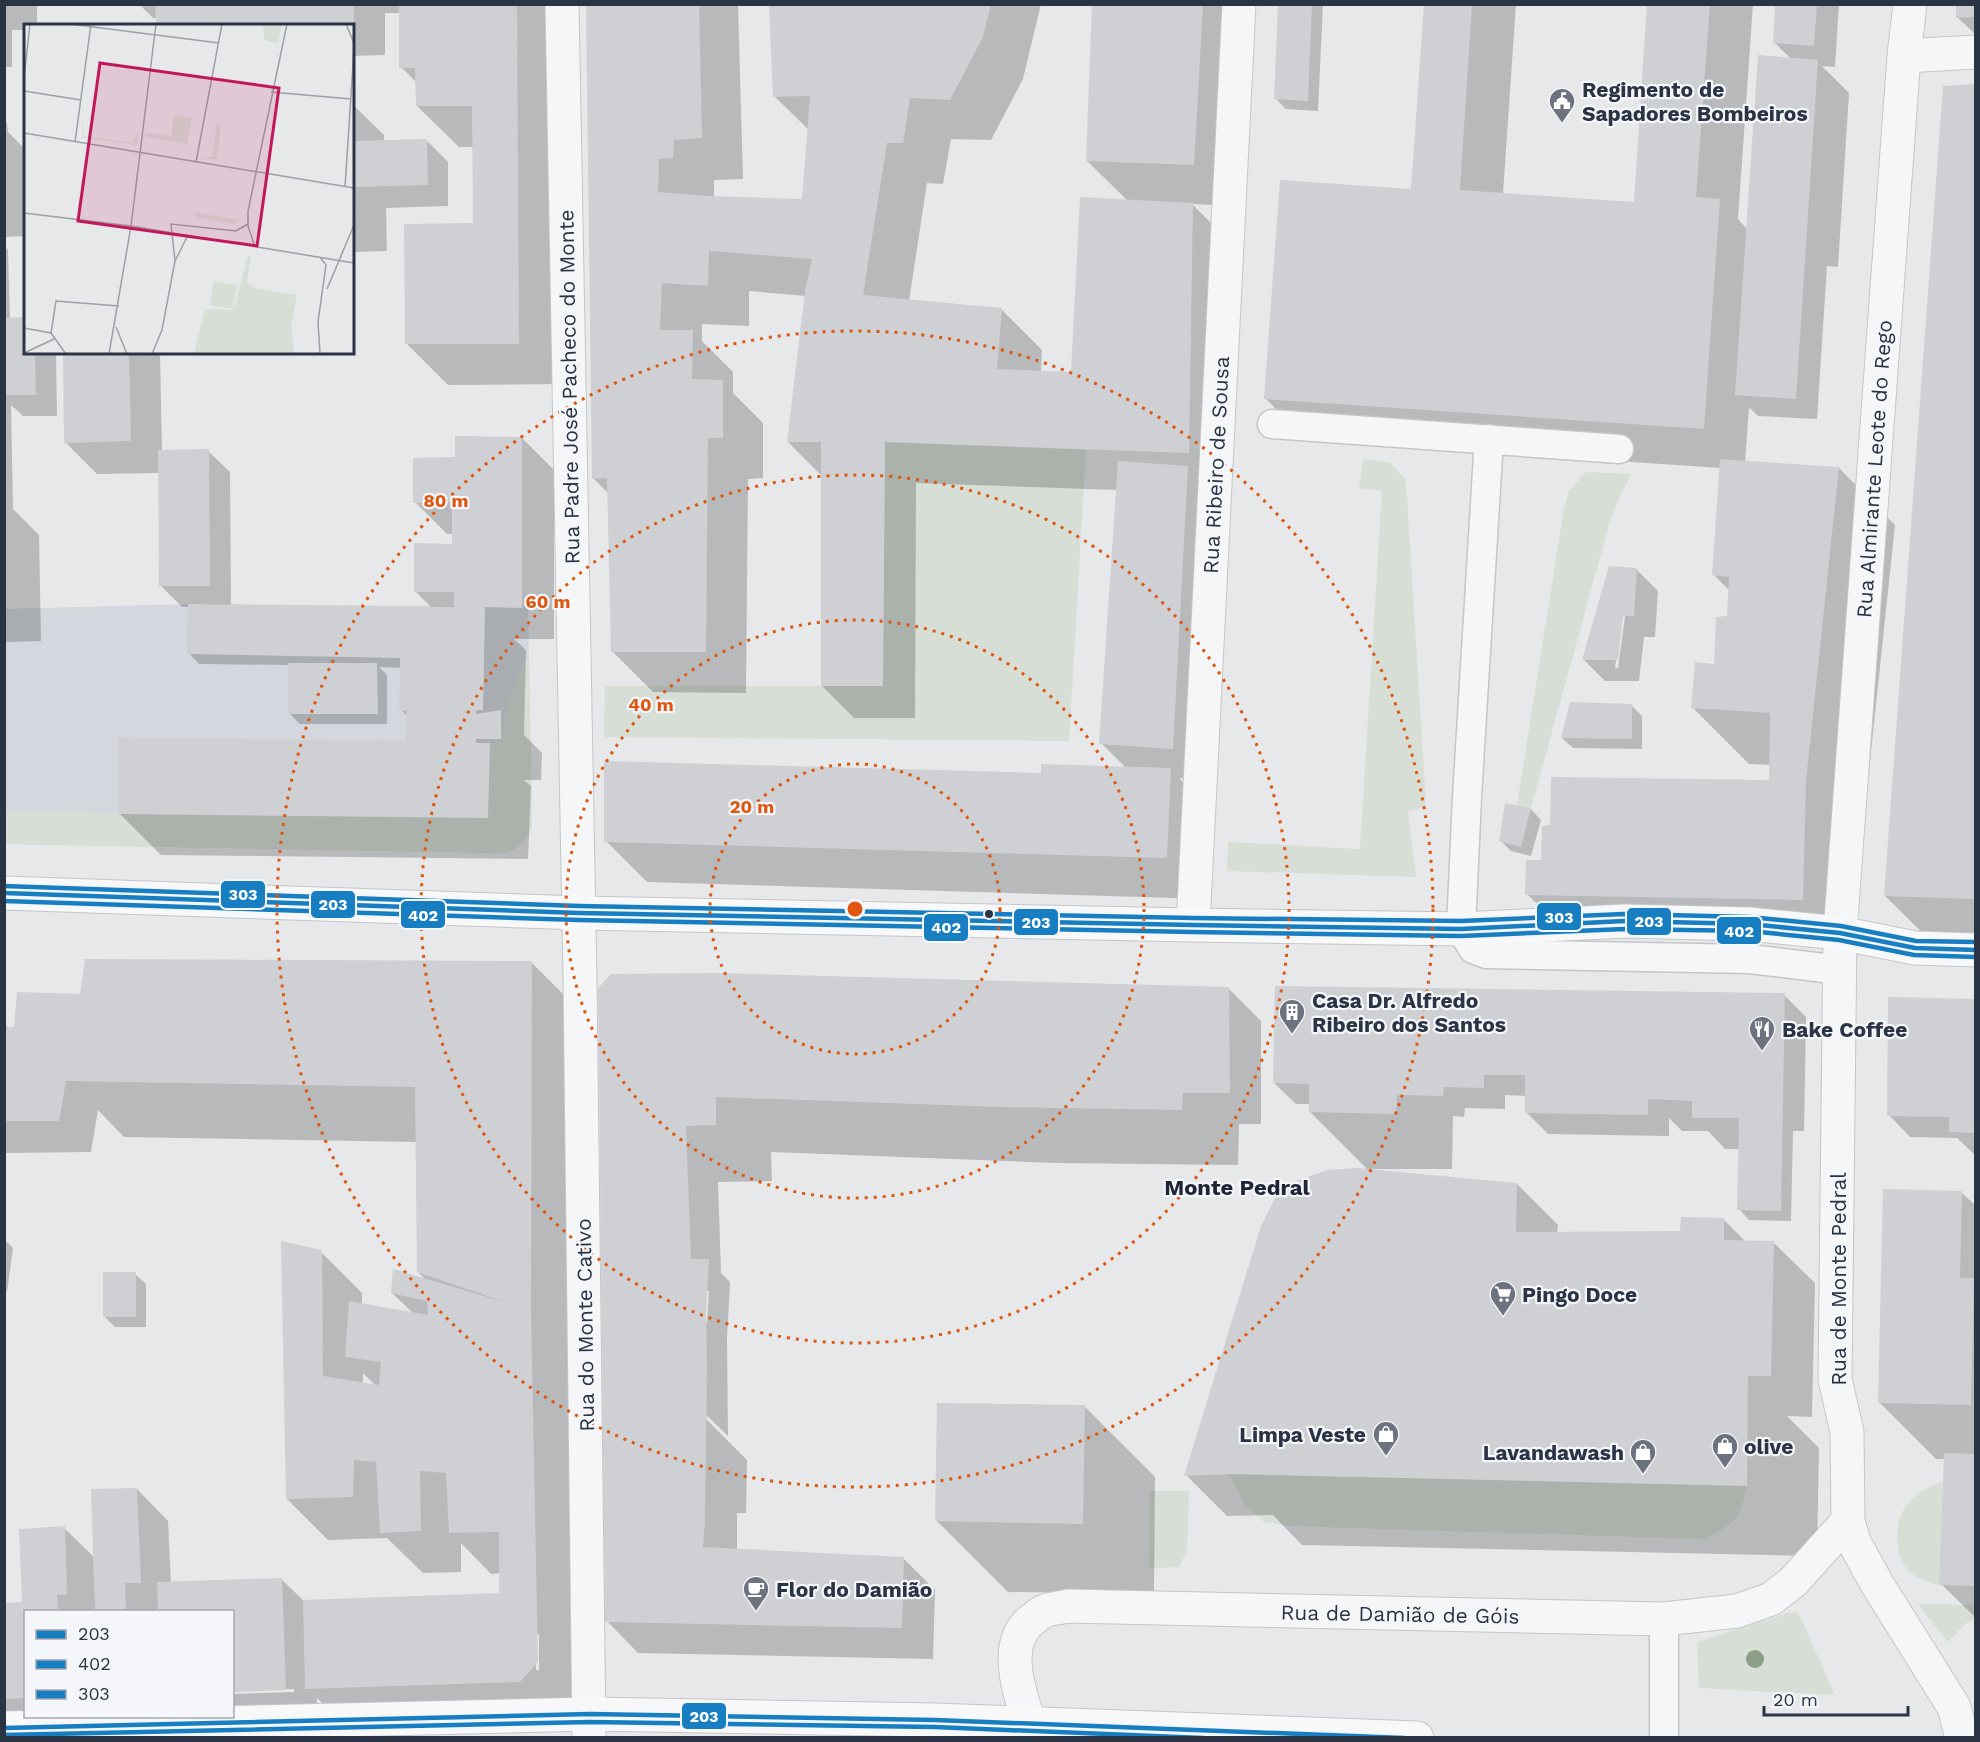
<svg xmlns="http://www.w3.org/2000/svg" width="1980" height="1742" font-family="'Work Sans',sans-serif">
  <style>
    .built { fill: #d4d7dd }
    .green { fill: #d6ded6 }
    .shadow { fill: #0003; fill-rule: evenodd }
    .building { fill: #ced0d3 }
    .lines { fill: none; stroke-linecap: round; stroke-linejoin: round }
    .lane-casing { stroke: #c4c6c8; stroke-width: 31 }
    .street-casing { stroke: #c4c6c8; stroke-width: 35 }
    .secondary-casing { stroke: #c4c6c8; stroke-width: 35 }
    .lane { stroke: #f5f6f7; stroke-width: 28 }
    .street { stroke: #f5f6f7; stroke-width: 33 }
    .secondary { stroke: #f8f8f8; stroke-width: 33 }
    .bus-1-casing { stroke: #f4f6f9; stroke-width: 9 }
    .bus-2-casing { stroke: #f4f6f9; stroke-width: 9 }
    .bus-3-casing { stroke: #f4f6f9; stroke-width: 9 }
    .bus-1 { stroke: #187ec2; stroke-width: 4.5 }
    .bus-2 { stroke: #187ec2; stroke-width: 4.5 }
    .bus-3 { stroke: #187ec2; stroke-width: 4.5 }
    .tree { fill: #8a9e88 }
    .ring { fill: none; stroke: #df570f; stroke-width: 3; stroke-dasharray: 3 6 }
    .bus-dot { fill: #2b3445; stroke: #f4f6f9; stroke-width: 2 }
    .labels { text-anchor: middle; dominant-baseline: central; stroke-width: 4.5; stroke-linejoin: round; paint-order: stroke }
    .poi-label { font-size: 21px; font-weight: bold; fill: #2b3445; stroke: #f4f6f9; text-anchor: start }
    .street-label { font-size: 21px; fill: #2b3445; stroke: #f4f6f9 }
    .neighbourhood-label { font-size: 22px; font-weight: bold; fill: #1d2536; stroke: #f4f6f9 }
    .inset-road { fill: none; stroke: #9ba0a8; stroke-width: 1.5 }
    .view { fill: #c2185b; fill-opacity: 0.15; stroke: #c2185b; stroke-width: 3 }
    .inset-edge { fill: none; stroke: #2b3445; stroke-width: 3 }
    .centre { fill: #df570f; stroke: #f4f6f9; stroke-width: 3 }
    .ring-label { font-size: 18px; text-anchor: middle; font-weight: bold; fill: #df570f; stroke: #f4f6f9; stroke-width: 4.5; stroke-linejoin: round; paint-order: stroke }
    .line-badge { stroke: #f4f6f9; stroke-width: 2 }
    .badge-label { font-size: 16px; text-anchor: middle; font-weight: bold; fill: #fff }
  </style>
  <rect width="100%" height="100%" fill="#e6e8ea"/>
  <path class="built" d="M188,604L528,607L532,827L525,840L513,850L499,853L5,844L4,609Z"/>
  <path class="green" d="M885,442L1086,450L1069,741L604,737L605,686H883Z
    M1363,459L1391,463L1405,479L1407,497L1426,806L1408,812L1416,877L1227,871L1228,842L1360,849L1382,491L1359,488Z
    M1586,472L1631,474L1612,514L1531,808L1517,805L1563,514L1568,492Z
    M529,658L532,827C524,842 516,849 499,853L5,844V812L487,818L490,743L502,742L505,713L524,659Z
    M1230,1474L1747,1486C1739,1521 1736,1523 1704,1539L1291,1526L1264,1522L1244,1504Z
    M1943,1482L1939,1585C1929,1582 1918,1580 1910,1572C1903,1566 1899,1556 1898,1547C1893,1514 1911,1490 1943,1482Z
    M1150,1491H1189L1187,1550L1179,1567L1149,1568Z
    M1918,1604L1975,1605V1618L1965,1624L1948,1642Z
    M1798,1612L1835,1695L1699,1688L1697,1642L1788,1613Z"/>
  <path class="shadow" d="M4,4H37V26H26V30H12V67H4Z
    M139,4H557L560,384L448,385L407,344L474,224L473,147H459L417,106V83L401,67V13H385V55L352,56V26H157V18H153Z
    M587,4H738L743,179L714,180V198L803,200L809,130L774,96L771,4H1041L1023,79L991,140L951,139L943,184L927,183L909,301L1001,309L1042,350L1041,372L1072,374L1128,201L1087,161L1093,4H1246L1234,206L1192,204L1233,245L1204,780L1179,778L1212,811L1207,899L647,882L606,841L1042,775L1126,768L1101,743L1117,490L916,483L915,718H854L822,686L823,477L788,442L806,296L749,291V326L702,324V341L733,372V393L763,423V478L748,479L746,693L653,692L612,651L608,493L593,478Z
    M1280,4H1323L1318,111L1286,109L1275,98Z
    M1425,4H1516L1503,194L1635,203L1649,4H1753L1738,219L1747,229L1791,59L1775,43L1777,4H1839L1835,67L1822,66L1849,93L1838,267L1827,266L1817,419L1758,416L1749,407L1745,463L1839,468L1895,525L1862,837L1844,941L1568,935L1527,894L1543,861L1773,782L1771,765L1749,764L1693,708L1715,665L1729,618L1730,591L1713,574L1721,468L1307,440L1266,399L1413,191Z
    M1976,4V35L1957,17Z
    M1976,86V953L1942,952L1885,896Z
    M352,104L384,135V141L426,140L448,162V206L386,208L387,251L352,252Z
    M4,120L7,123L8,132L26,150V236L4,237Z
    M4,246L8,250L10,319L26,352H56L57,416H23L11,405L13,509L39,535L41,641L6,642L4,641Z
    M64,352H160L162,451H208L230,472L231,606L432,608L415,591L453,545V534H447L415,502L456,459L522,438L554,470V639H514L526,650L524,735L542,753L541,780H524L531,786L528,859L161,855L120,814L407,743L408,717L401,709V668L379,667L387,675V724H300L290,714V665L199,664L189,653L190,607H182L161,586L160,473L97,474L65,442Z
    M1636,569L1658,591L1655,637H1644L1639,681H1605L1583,659ZM1626,609L1618,668H1615L1622,616Z
    M1631,705L1642,716V749L1573,748L1562,738Z
    M1531,809L1541,820L1531,856L1511,851L1500,840Z
    M532,963L588,1019L578,1704L348,1729L317,1698V1722L232,1716V1694L294,1692V1689L232,1691V1612H26V1716L4,1735V1604L24,1603L64,1528L95,1558L137,1489L168,1521L171,1583L281,1579L304,1601L501,1595V1573L491,1574L461,1543V1572L423,1573L387,1538L328,1540L287,1499L321,1252L362,1293V1305L414,1314L392,1293L428,1282L418,1272L417,1142L124,1137L98,1110L91,1152L4,1153V1022L9,1029H16L81,995ZM363,1373L376,1386L363,1384ZM536,1634H539V1670H536Z
    M599,988L1229,989L1261,1021V1124H1239L1238,1165L1057,1163L771,1152L772,1181L718,1182L721,1273L730,1282L727,1338L728,1436L702,1411L700,1413L747,1460L746,1513H737V1550L903,1558L935,1590L933,1659L638,1653L607,1621ZM706,1291H709L707,1323H704Z
    M1784,995L1806,1017L1804,1131H1793L1791,1221L1749,1220L1739,1209L1740,1149H1725L1708,1131H1682L1669,1118V1136L1548,1134L1526,1112V1096L1505,1095V1109L1465,1108L1464,1117L1453,1116L1452,1169H1367L1310,1112V1104H1296L1274,1083Z
    M1976,1000V1156L1957,1138L1910,1137L1889,1115Z
    M1517,1184L1558,1225L1557,1233H1682L1724,1220L1745,1241L1773,1242L1815,1283L1812,1417L1787,1416L1819,1448L1817,1556L1302,1545L1273,1515L1227,1516L1186,1475Z
    M1961,1192L1976,1206V1618L1941,1584L1945,1459H1936L1880,1403Z
    M4,1239L13,1248L7,1292L4,1291Z
    M135,1274L146,1284V1327H115L105,1317Z
    M1084,1406L1155,1477L1154,1594L1008,1592L937,1521Z"/>
  <path class="building" d="M155,4H354V24L156,26Z
    M399,4H517L519,344H405L404,224L473,223L472,106H416L415,68H399Z
    M586,4H699L702,138L674,140L673,158L659,159L658,192L709,196L802,199L810,96L773,97L769,4H991L983,37L950,100L910,98L903,143H887L863,295L1002,308L997,369L1071,372L1080,197L1193,203L1189,453L885,442L883,686H821V442H787L805,291L812,259L709,251L708,286L662,283L660,330H693L692,379L723,380V438H708L706,652H611L607,478L592,479Z
    M1092,4H1203L1194,165L1086,161Z
    M1278,4H1312L1308,101L1274,99Z
    M1424,4H1472L1460,190L1634,202L1647,4H1710L1696,197L1720,199L1704,429L1264,399L1280,180L1411,189Z
    M1956,4H1976V17L1956,18Z
    M1775,5H1817L1814,46L1773,43Z
    M1758,55L1818,60L1796,399L1735,395Z
    M1976,84V899L1884,896L1943,86Z
    M427,139L428,185L355,187L356,220H352V141Z
    M26,317V352H35L36,395H4V318Z
    M63,352H129L131,441L64,443Z
    M455,436L522,437V608L485,607L483,710H476V714L501,710V739H476V743H490L488,818L118,814V737L406,741V711L399,710L400,658L187,654L188,604L454,607V592H414V543L452,544V502L413,503V458L455,457Z
    M209,449L210,586H159L158,450Z
    M1720,459L1839,467L1806,781L1803,900L1525,895L1526,860H1541L1542,826L1550,825L1551,777L1769,780L1770,713L1691,708L1695,662L1714,664L1716,617L1727,616L1729,577L1712,575Z
    M1118,461L1188,466L1173,749L1099,744Z
    M1609,566L1637,568L1634,616H1623L1618,660H1582Z
    M288,663H377L378,714H288Z
    M1570,702L1632,704V739L1561,738Z
    M604,761L1041,773V764L1171,768L1167,858L604,842Z
    M1505,803L1531,808L1521,847L1499,841Z
    M85,959L532,961L531,1311L538,1662L520,1682L305,1689L303,1600L499,1593V1532L449,1533L446,1473L420,1471L421,1531L380,1533L376,1462L354,1460L353,1497L286,1499L281,1241L322,1250L323,1376L379,1385L381,1362L345,1357L349,1301L428,1315L427,1301L391,1293L393,1269L511,1304L417,1272L415,1087L66,1081L59,1121H4V1027H14L17,992L80,994Z
    M715,973L1229,987L1230,1093H1183L1182,1110L1000,1107L716,1097V1125L686,1126L691,1259H709L706,1315L707,1365L705,1521L703,1547L904,1557L902,1628L605,1622L598,988L611,974Z
    M1275,986L1785,993L1781,1211L1737,1210L1739,1118H1692V1101L1648,1099V1115L1525,1113V1075H1484V1088L1444,1087L1443,1096L1397,1095L1396,1114L1309,1112V1084L1273,1083Z
    M1888,997L1976,999V1133L1949,1132V1117L1887,1116Z
    M1357,1168L1517,1183L1516,1232L1680,1231L1681,1217L1724,1218V1240L1774,1241L1771,1376H1748L1747,1486L1230,1474L1184,1476L1261,1226L1276,1196L1299,1180L1328,1170Z
    M1883,1189L1962,1191L1960,1278H1974L1971,1405L1878,1403Z
    M103,1272H136V1317H103Z
    M937,1403L1085,1405L1083,1524L935,1521Z
    M1944,1453L1976,1454V1586L1939,1585Z
    M137,1488L141,1583H125L126,1611H95L91,1489Z
    M65,1526L67,1595H57L58,1611H26V1698L4,1699V1603L22,1602L19,1529Z
    M282,1578L286,1690L232,1692V1611H158L157,1582Z"/>
  <g class="lines">
    <g class="lane-casing">
      <path id="lane" d="M1272,424L1619,449
        M1489,439L1467,797L1461,929L1473,949L1486,954L1750,959L1840,970
        M1664,1738V1619"/>
    </g>
    <g class="street-casing">
      <path id="street" d="M562,4L580,980L589,1738
        M1910,4L1904,56L1840,933L1835,1379L1847,1432L1848,1521L1854,1542L1877,1584L1954,1707L1962,1738
        M1904,56L1976,52
        M1193,925L1239,4
        M1035,1738C1023,1704 998,1644 1033,1619C1037,1616 1041,1612 1045,1611C1052,1608 1061,1608 1068,1606L1664,1619L1737,1611L1771,1599L1793,1582L1848,1521"/>
    </g>
    <g class="secondary-casing">
      <path id="secondary" d="M4,893L579,913L1193,925L1461,929L1624,921L1749,924L1840,933L1915,948L1976,950
        M4,1728L590,1714L935,1720L1417,1738"/>
    </g>
    <use href="#lane" class="lane"/>
    <use href="#street" class="street"/>
    <use href="#secondary" class="secondary"/>
    <g class="bus-1-casing">
      <path id="bus-1" d="M4,893L579,913L1193,925L1461,929L1624,921L1749,924L1840,933L1915,948L1976,950
        M4,1728L590,1714L935,1720L1404,1738"/>
    </g>
    <g class="bus-2-casing">
      <path id="bus-2" d="M4,901L579,920L1193,932L1461,936L1624,929L1749,931L1839,940L1914,955L1976,957
        M4,1735L590,1722L935,1727L1203,1738"/>
    </g>
    <g class="bus-3-casing">
      <path id="bus-3" d="M4,886L579,906L1193,918L1461,921L1624,914L1749,917L1841,926L1916,941L1976,942"/>
    </g>
    <use href="#bus-1" class="bus-1"/>
    <use href="#bus-2" class="bus-2"/>
    <use href="#bus-3" class="bus-3"/>
  </g>
  <circle class="tree" cx="1755" cy="1659" r="9"/>
  <g class="ring">
    <circle cx="855" cy="909" r="145"/>
    <circle cx="855" cy="909" r="289"/>
    <circle cx="855" cy="909" r="434"/>
    <circle cx="855" cy="909" r="578"/>
  </g>
  <defs>
    <g id="civic-pin" transform="scale(1.35)"><path d="M0 17L-7.5 6A9.5 9.5 0 1 1 7.5 6Z" fill="#6c737f" stroke="#f4f6f9"/><path d="M-.6-6.5H3V-4.5H.6V-3L4-1V1h2V6H-6V1h2V-1L-.6-3ZM-1.2 2.5V6h2.4V2.5Z" fill="#fff"/></g>
    <g id="building-pin" transform="scale(1.35)"><path d="M0 17L-7.5 6A9.5 9.5 0 1 1 7.5 6Z" fill="#6c737f" stroke="#f4f6f9"/><path d="M-4-6H4V6H1V3H-1V6H-4ZM-2.5-4.3h1.7v1.8h-1.7ZM.8-4.3h1.7v1.8H.8ZM-2.5-1h1.7V.8h-1.7ZM.8-1h1.7V.8H.8Z" fill="#fff"/></g>
    <g id="restaurant-pin" transform="scale(1.35)"><path d="M0 17L-7.5 6A9.5 9.5 0 1 1 7.5 6Z" fill="#6c737f" stroke="#f4f6f9"/><path d="M-5-6h1v4h1v-4h1v4h1v-4h1v5L-1.5 .5V6h-2V.5L-5-1ZM5-6V6H3V1.5H1.5Q1.5-4 5-6Z" fill="#fff"/></g>
    <g id="supermarket-pin" transform="scale(1.35)"><path d="M0 17L-7.5 6A9.5 9.5 0 1 1 7.5 6Z" fill="#6c737f" stroke="#f4f6f9"/><path d="M-6-5.5h2.5l.6 2H6L4.5 2H-2.5L-4.4-4H-6ZM-1.5 3.2a1.3 1.3 0 1 0 .1 0ZM3 3.2a1.3 1.3 0 1 0 .1 0Z" fill="#fff"/></g>
    <g id="shop-pin" transform="scale(1.35)"><path d="M0 17L-7.5 6A9.5 9.5 0 1 1 7.5 6Z" fill="#6c737f" stroke="#f4f6f9"/><path d="M-5-2.5h2.3a2.7 3.5 0 0 1 5.4 0H5L5.5 6h-11ZM-1.5-2.5h3a1.5 2.3 0 0 0-3 0Z" fill="#fff"/></g>
    <g id="cafe-pin" transform="scale(1.35)"><path d="M0 17L-7.5 6A9.5 9.5 0 1 1 7.5 6Z" fill="#6c737f" stroke="#f4f6f9"/><path d="M-5.5-4.5H6V0H3Q3 3.5 0 3.5H-2.5Q-5.5 3.5-5.5 0ZM3-3.2v2h1.7v-2ZM-6 4.5H4V6H-6Z" fill="#fff"/></g>
  </defs>
  <g fill-rule="evenodd">
    <use href="#civic-pin" x="1562" y="101"/>
    <use href="#building-pin" x="1292" y="1012"/>
    <use href="#restaurant-pin" x="1762" y="1029"/>
    <use href="#supermarket-pin" x="1503" y="1294"/>
    <use href="#shop-pin" x="1386" y="1434"/>
    <use href="#shop-pin" x="1725" y="1446"/>
    <use href="#shop-pin" x="1643" y="1452"/>
    <use href="#cafe-pin" x="756" y="1589"/>
  </g>
  <circle class="bus-dot" cx="989" cy="914" r="5"/>
  <g class="labels">
    <g class="poi-label">
      <text x="1582" y="89">Regimento de<tspan x="1582" dy="24">Sapadores Bombeiros</tspan></text>
      <text x="1312" y="1000">Casa Dr. Alfredo<tspan x="1312" dy="24">Ribeiro dos Santos</tspan></text>
      <text x="1782" y="1029">Bake Coffee</text>
      <text x="1522" y="1294">Pingo Doce</text>
      <text x="1366" y="1434" text-anchor="end">Limpa Veste</text>
      <text x="1744" y="1446">olive</text>
      <text x="1624" y="1452" text-anchor="end">Lavandawash</text>
      <text x="776" y="1589">Flor do Damião</text>
    </g>
    <g class="street-label">
      <text transform="translate(569 387) rotate(-91)">Rua Padre José Pacheco do Monte</text>
      <text transform="translate(1216 465) rotate(-87)">Rua Ribeiro de Sousa</text>
      <text transform="translate(1874 469) rotate(-86)">Rua Almirante Leote do Rego</text>
      <text transform="translate(1838 1279) rotate(-90)">Rua de Monte Pedral</text>
      <text transform="translate(585 1325) rotate(-91)">Rua do Monte Cativo</text>
      <text transform="translate(1400 1614) rotate(1)">Rua de Damião de Góis</text>
    </g>
    <g class="neighbourhood-label">
      <text x="1237" y="1187">Monte Pedral</text>
    </g>
  </g>
  <g transform="translate(24 24)">
    <rect width="330" height="330" fill="#e6e8ea"/>
    <path d="M239,0H258L254,19L240,16ZM150,90L168,94L163,120L121,113L122,109L147,112ZM58,93L60,112L109,119L115,105L113,121L59,114ZM193,98L197,102L193,136L176,133H188ZM168,188L215,196L210,200L173,194ZM224,231L227,232L223,258L231,264L273,271L267,302L270,330H170L181,285L210,286ZM190,257L213,261L209,285L186,281Z" fill="#d6ded6"/>
    <path class="inset-road" d="M46,0L195,19M322,0L330,19M0,54L6,0M0,67L57,76M247,68L327,75M0,109L330,164M51,118L67,0M172,138L198,0M321,163L330,25M0,189L107,202L330,239M231,223L224,202V187L263,0M151,237L164,211M303,265L330,201M92,303L103,330M0,304L27,309L42,330M27,309L32,277L95,282M0,329L30,315M85,330L107,202L132,0M128,330L138,306L151,237L147,200L212,207L224,200M296,330L294,298L302,241L296,233"/>
    <path class="view" d="M76,39L255,64L233,222L54,197Z"/>
    <rect width="330" height="330" class="inset-edge"/>
  </g>
  <circle cx="855" cy="909" r="9" class="centre"/>
  <g class="ring-label">
    <text x="446" y="507">80 m</text>
    <text x="548" y="608">60 m</text>
    <text x="651" y="711">40 m</text>
    <text x="752" y="813">20 m</text>
  </g>
  <g class="line-badge">
    <rect x="220" y="880" width="46" height="29" rx="6" fill="#187ec2"/>
    <rect x="310" y="890" width="46" height="29" rx="6" fill="#187ec2"/>
    <rect x="400" y="900" width="46" height="29" rx="6" fill="#187ec2"/>
    <rect x="1536" y="902" width="46" height="29" rx="6" fill="#187ec2"/>
    <rect x="1626" y="907" width="46" height="29" rx="6" fill="#187ec2"/>
    <rect x="1013" y="908" width="46" height="28" rx="6" fill="#187ec2"/>
    <rect x="923" y="913" width="46" height="29" rx="6" fill="#187ec2"/>
    <rect x="1716" y="916" width="46" height="29" rx="6" fill="#187ec2"/>
    <rect x="681" y="1702" width="46" height="28" rx="6" fill="#187ec2"/>
  </g>
  <g class="badge-label">
    <text x="243" y="900">303</text>
    <text x="333" y="910">203</text>
    <text x="423" y="921">402</text>
    <text x="1559" y="923">303</text>
    <text x="1649" y="927">203</text>
    <text x="1036" y="928">203</text>
    <text x="946" y="933">402</text>
    <text x="1739" y="937">402</text>
    <text x="704" y="1722">203</text>
  </g>
  <rect width="1980" height="1742" fill="none" stroke="#2b3445" stroke-width="12"/>
  <rect x="24" y="1610" width="210" height="108" fill="#f4f6f9" stroke="#a4a8b1" stroke-width="1.5"/>
  <rect x="36" y="1630" width="30" height="9" fill="#187ec2" stroke="#a4a8b1" stroke-width="1.5"/>
  <text x="78" y="1640" font-size="18" fill="#2b3445">203</text>
  <rect x="36" y="1660" width="30" height="9" fill="#187ec2" stroke="#a4a8b1" stroke-width="1.5"/>
  <text x="78" y="1670" font-size="18" fill="#2b3445">402</text>
  <rect x="36" y="1690" width="30" height="9" fill="#187ec2" stroke="#a4a8b1" stroke-width="1.5"/>
  <text x="78" y="1700" font-size="18" fill="#2b3445">303</text>
  <path d="M1764 1706v9h144v-9" fill="none" stroke="#2b3445" stroke-width="3"/>
  <text x="1773" y="1706" font-size="18" fill="#2b3445" stroke="#f4f6f9" stroke-width="4.5" paint-order="stroke">20 m</text>
</svg>
